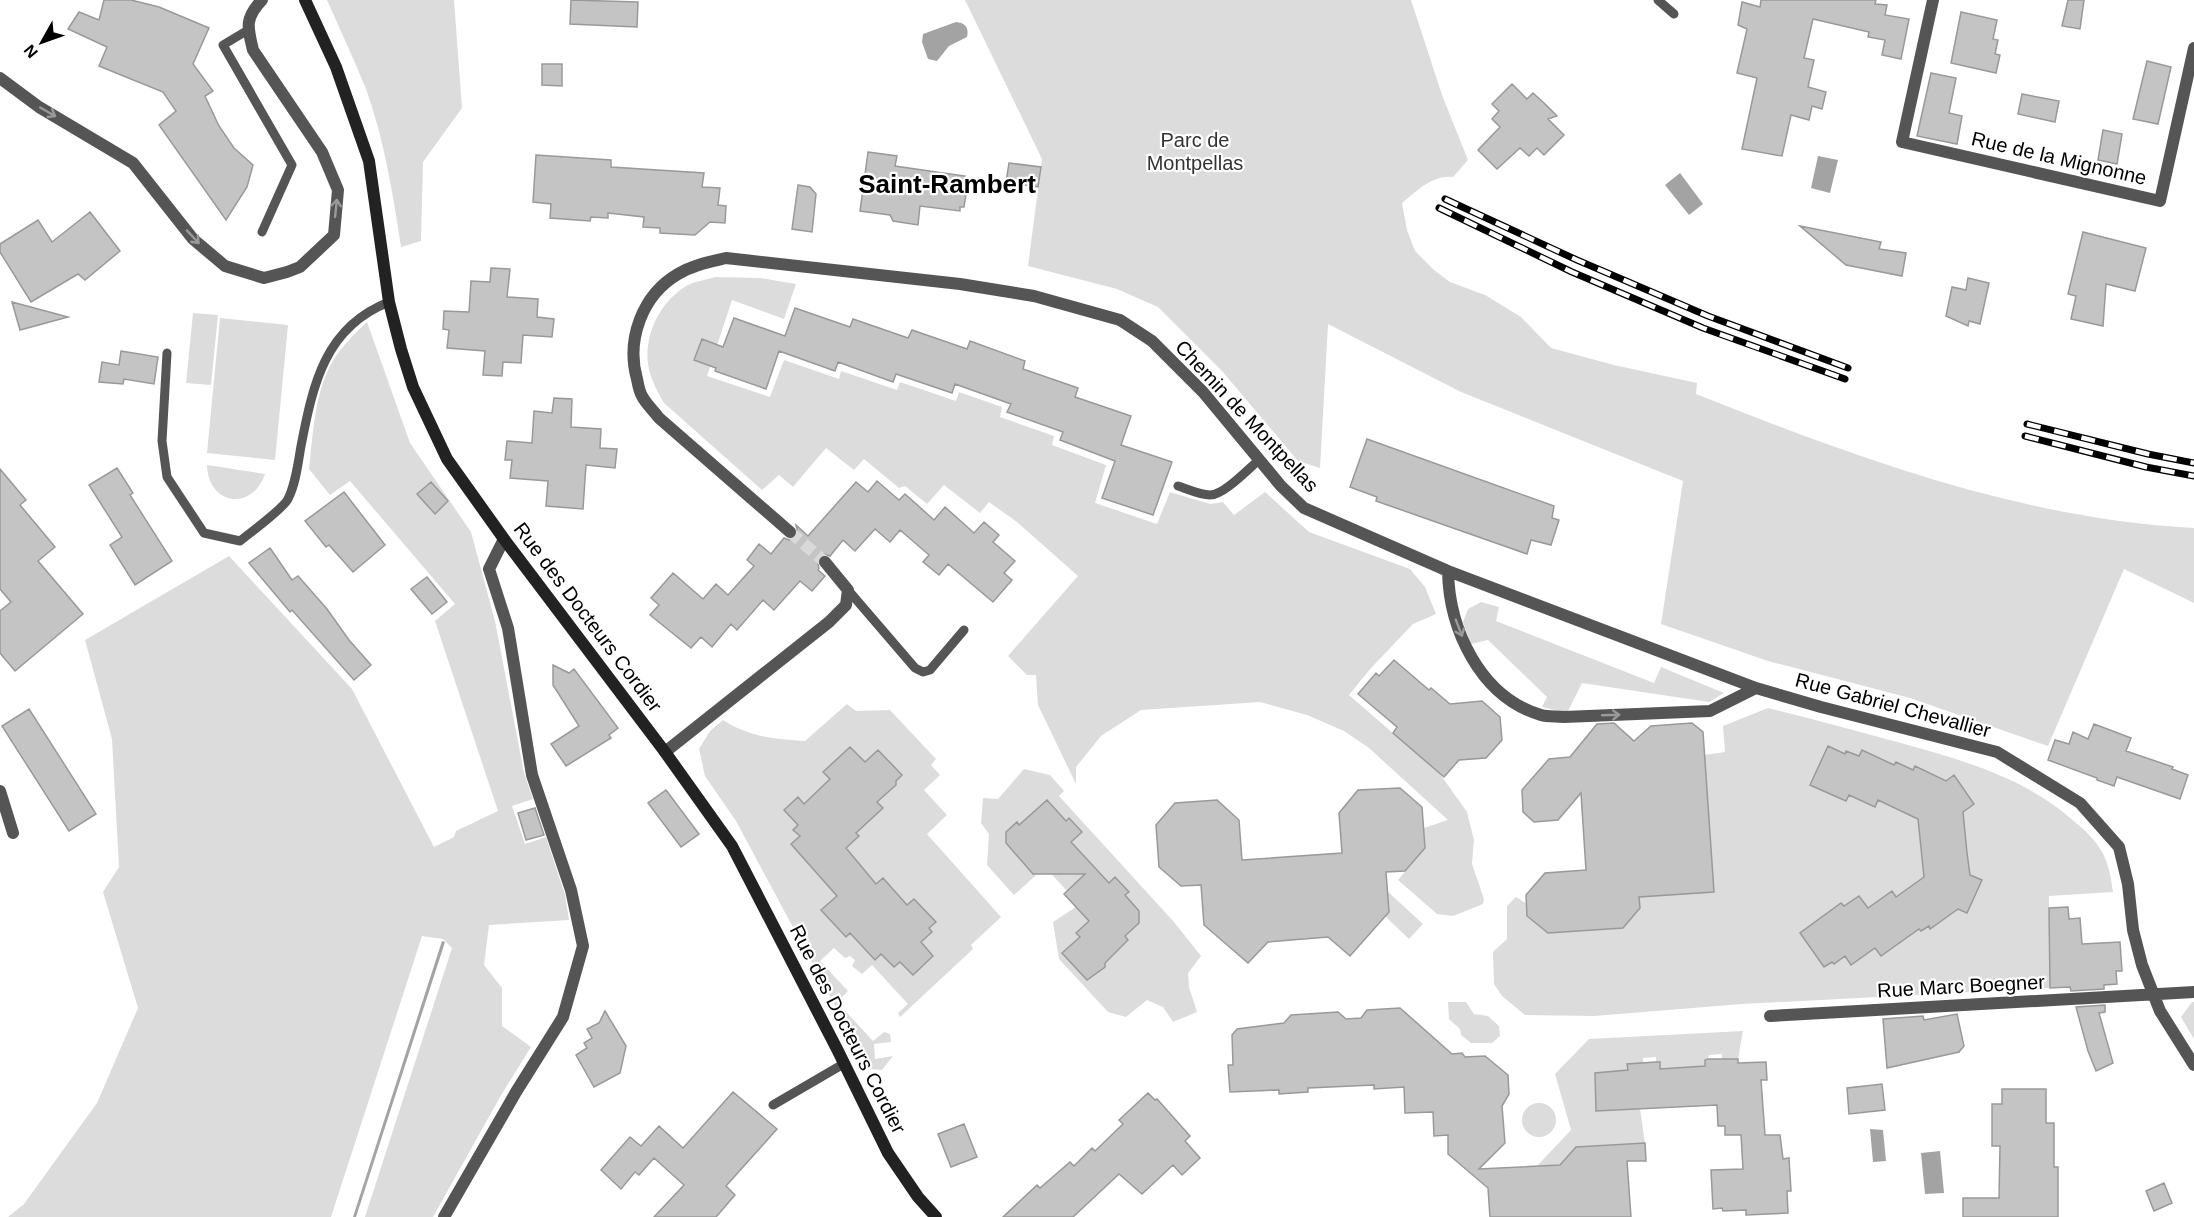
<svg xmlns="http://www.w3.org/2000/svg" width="2194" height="1217" font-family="Helvetica,sans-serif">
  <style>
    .green { fill: #dcdcdc }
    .water { fill: #a3a3a3 }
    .building { fill: #c4c4c4; stroke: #999; stroke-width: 1.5 }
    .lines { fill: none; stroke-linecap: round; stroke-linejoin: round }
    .street-tunnel { stroke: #d9d9d9; stroke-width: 12; stroke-dasharray: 12 6; stroke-linecap: butt }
    .lane { stroke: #555; stroke-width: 9 }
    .street { stroke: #555; stroke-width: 12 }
    .secondary { stroke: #222; stroke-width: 12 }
    .rail-casing { stroke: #000; stroke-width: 7 }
    .rail { stroke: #fff; stroke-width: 4.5; stroke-dasharray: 14; stroke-linecap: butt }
    .oneway { stroke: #999 }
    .labels { text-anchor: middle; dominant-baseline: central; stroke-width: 4.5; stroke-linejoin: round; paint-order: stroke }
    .park-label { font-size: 20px; fill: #333; stroke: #fff }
    .street-label { font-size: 20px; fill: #000; stroke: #fff }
    .district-label { font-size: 26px; font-weight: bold; fill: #000; stroke: #fff }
  </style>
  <rect width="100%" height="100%" fill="#fff"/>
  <path class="green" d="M327,0H454L462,108L423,162L421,241L401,247C393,194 384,139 366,89C354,59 340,30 327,0Z
    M965,0H1411L1442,95L1468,160L1453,177C1432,175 1417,191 1402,203L1407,230L1415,251L1434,270L1450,282L1485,295L1521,317L1551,348L1614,365L1697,383L1696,394C1855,457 2021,519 2194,528V603L2124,569L2048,746L1910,698L1768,661L1661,624L1683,481L1461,392L1328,324L1320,468L1298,461L1222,371L1158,307L1117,289L1028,266L1042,159Z
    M715,277L760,278L796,284L784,319L732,300L707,376L770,397L784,360L839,379L841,371L897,390L900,382L956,401L959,392L1002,407L1000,417L1054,436L1052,445L1106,465L1095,503L1157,524L1170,492L1210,504L1223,502L1234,515L1265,492L1309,532L1410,569L1425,587L1436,614L1413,624L1371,668L1349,695L1440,774L1467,812L1474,840L1472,864L1484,899L1483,904L1453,916L1437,914L1398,880L1425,848L1424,828L1448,820L1369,748L1344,731L1307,715L1260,702L1141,710L1101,736L1076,767V784L1038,705L1036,675H1027L1008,656L1078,576L1017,522L989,502L980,513L944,485L927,504L905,486L899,488L864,459L854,470L826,448L793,487L779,475L762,490L664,403C657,391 650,378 648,364C644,334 661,300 688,285C696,281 706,280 715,277Z
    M193,313L218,315L211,385L186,383Z
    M220,318L288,325L275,460L207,453Z
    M367,322L410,443L471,532L495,621L524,773L533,799L512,806L525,844L546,837L565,895L569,920L489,925L484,965L502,988V1026L531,1047L500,1097L433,1217H365L452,948L443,939L422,936L331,1217H8L24,1204L97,1103L138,1008L103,892L119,867L112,739L85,640L229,556L352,689L434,847L454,837L456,831L498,811L435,621L455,604L350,481L330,495L309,469C313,436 314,399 329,368C337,351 353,335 367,322Z
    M207,465L265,474C252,512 208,505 207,465Z
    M1481,602L1499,607L1496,621L1654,683L1661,667L1724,693L1709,702L1582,683L1567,713L1542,707L1547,697L1488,640L1471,644L1463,622L1468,609Z
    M847,704L856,711L890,710L936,759L931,765L940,775L924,790L947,815L927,834L1001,917L971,945L973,949L900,1017L898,1013L908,1004L872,965L862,974L852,966L855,960L850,956L845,958L834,948L820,961L848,991L837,1002L873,1041L884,1032L890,1034L891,1042L874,1044L875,1059L893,1056L882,1070L869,1069L736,821L705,776L699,749L710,731L723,720C749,737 775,739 805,741Z
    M1768,708C1812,719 1857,731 1901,743C1964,761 2025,777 2075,822C2085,830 2096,841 2102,852C2109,864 2111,879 2113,892L2049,896L2050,988L1742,1004L1594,1016L1525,1015L1502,996L1494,984L1493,952L1507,939V906L1516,897L1527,904V916L1548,933L1623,928L1640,908L1639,897L1714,892L1704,755L1725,752L1723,726Z
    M1024,769L1050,775L1064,791L1059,796L1174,922L1201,956L1188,973L1189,987L1197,1012L1173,1022L1163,1007L1147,1000L1126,1017L1108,1012L1059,959L1053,922L1076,907L1067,891L1045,867L1014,895L987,865L989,834L981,823L983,798L998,799Z
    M1387,891L1423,924L1409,939L1385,916Z
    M1448,1002H1466L1474,1014L1488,1016L1499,1026L1500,1036L1492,1043H1471L1461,1035L1460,1029L1449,1019Z
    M2192,1002H2194V1039L2181,1017Z
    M1743,1031L1738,1059H1722V1054L1709,1055L1705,1066L1674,1069L1673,1068L1660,1069V1062H1656V1057L1643,1058V1063L1628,1064V1070L1595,1073L1596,1111L1640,1109L1645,1143L1576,1147L1560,1165L1537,1166L1571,1130L1555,1074L1589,1039Z
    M1522 1120a17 17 0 1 1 34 0a17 17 0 1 1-34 0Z"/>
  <path class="water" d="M956,22C966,23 969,28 967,37L949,46L937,61L928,59L922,42L923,34Z
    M1818,156L1838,160L1830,193L1811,188Z
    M1680,173L1703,204L1689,215L1665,185Z
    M442,941L445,942L356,1217H353Z
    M1870,1129L1883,1130L1886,1161L1873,1162Z
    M1940,1151L1944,1193L1925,1194L1921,1153Z"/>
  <path class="building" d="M104,0H131L159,7L209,28L193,64L213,91L205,96L219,126L234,148L253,165L247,187L226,220L159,125L176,111L163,92L99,66L107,47L68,29L79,12L99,20Z
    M571,0L638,2L637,27L570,24Z
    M1761,0H1876L1875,4L1887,5L1885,15L1909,19L1901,59L1882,55L1885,40L1868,37L1869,32L1813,19L1804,58L1814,60L1808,87L1826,92L1822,109L1812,106L1809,120L1791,115L1782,156L1742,149L1757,78L1737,73L1747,29L1738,25L1742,2L1760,7Z
    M2068,0H2084L2080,29L2062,26Z
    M1961,12L1997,20L1993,39L1998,40L1995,54L2000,55L1996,73L1951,63Z
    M2147,61L2171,67L2158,124L2133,119Z
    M542,64H562V86L542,85Z
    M1931,73L1956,78L1949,113L1962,116L1957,144L1917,136Z
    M1512,84L1527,99L1533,93L1544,103L1557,116L1548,119L1564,135L1544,155L1537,148L1529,156L1520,148L1497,169L1478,150L1500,127L1492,119L1499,111L1492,104Z
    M2022,94L2059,101L2055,122L2018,114Z
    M2103,130L2122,134L2117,164L2098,160Z
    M868,152L897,156L895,166L965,176L964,180L968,181L964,207H960V211L920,206L918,225L893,221L890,215L860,211Z
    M536,155L611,160V167L704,173L702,187L720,188L718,205L726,206L725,223L710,222L695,235L660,233V228L643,227L644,217L608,213V218L591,217L590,221L550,218L551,204L533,202Z
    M1009,163L1041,167L1038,187L1006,182Z
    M798,185L810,187L816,194L812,232L792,229Z
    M90,212L120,251L85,280L78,274L31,302L0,252V244L38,220L52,242Z
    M1800,226L1881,242L1879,249L1906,253L1902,276L1846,265Z
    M2083,232L2146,248L2135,291L2106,284L2103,326L2071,319L2076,296L2068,294Z
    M491,268L510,269L507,297L538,299L537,317L554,319L552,337L523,335L521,363L503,362L502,376L483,375L485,351L447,348L449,330L443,329L444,311L469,312L471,281L490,282Z
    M1968,278L1989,283L1980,324L1969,321L1968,326L1946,316L1952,287L1966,290Z
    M12,302L68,317L20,330Z
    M795,308L850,327L853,319L908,338L912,330L967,349L970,341L1025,361L1023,369L1078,388L1075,397L1131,416L1121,445L1172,462L1153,515L1102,498L1115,461L1060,440L1063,432L1007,412L1011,404L955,384L952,393L896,374L893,382L838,362L835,371L779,351L766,389L715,371L716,368L694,360L702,339L723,347L734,318L785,336Z
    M121,351L158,357L154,384L124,379L123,384L99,382L102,362L119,365Z
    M554,398L572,399L571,427L601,429L600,448L617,449L615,468L586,465L583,509L546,506L548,481L510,478L512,460H505L507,441L532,443L534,411L552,413Z
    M1367,439L1554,506L1552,518L1559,520L1551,545L1531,540L1527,554L1376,501L1377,497L1350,487Z
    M117,468L133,493L130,495L172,561L135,585L110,545L122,537L89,485Z
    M0,469L26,500L20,505L55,547L38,561L83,614L15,671L0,653V611L11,602L0,589Z
    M877,481L899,500L905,494L934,520L945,507L974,533L984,522L999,535L993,542L1015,561L1004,573L1012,580L993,602L948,564L939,575L923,562L929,555L900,530L890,542L875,529L855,551L843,540L830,556L824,554L819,556L817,560L819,568L818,570L825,576L812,591L800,581L774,610L763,600L737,630L731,624L712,647L701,637L691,648L650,615L659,605L651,598L673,573L703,599L716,584L728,595L754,566L747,560L759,544L771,554L784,538L789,540L796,538L798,533L796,525L808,536L856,482L868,492Z
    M431,482L448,501L435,514L417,494Z
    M344,492L385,545L353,572L329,545L326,547L305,521Z
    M270,548L292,580L298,576L327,609L349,640L371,665L354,680L292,610L290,612L249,563Z
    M427,577L447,602L432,614L411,589Z
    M1394,660L1429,690L1431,688L1450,704L1482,701L1500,717L1502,740L1486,758L1459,760L1444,777L1393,733L1397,727L1358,694L1376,673L1379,676Z
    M553,665L569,673L574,669L618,728L609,735L611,738L566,766L551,744L579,726L553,685Z
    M29,709L96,814L69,831L2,726Z
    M1614,723L1634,741L1651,726L1692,723L1703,732L1714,892L1639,897L1640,908L1623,928L1548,933L1527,916L1526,895L1545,873L1586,870L1581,793L1558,820L1534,822L1523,812L1522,790L1549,759L1570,757L1597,724Z
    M2094,724L2131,738L2126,751L2173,767L2172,769L2188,775L2180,799L2117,777L2114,786L2097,780V778L2048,760L2055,740L2069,744L2073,732L2088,739Z
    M1828,746L1845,754L1846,751L1859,756L1862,750L1894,765L1896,762L1913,770L1915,766L1946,781L1954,775L1974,804L1963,812L1967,853L1970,875L1982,880L1967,913L1958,909L1930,929L1929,926L1921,931L1919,929L1881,956L1875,948L1851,965L1845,956L1834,964L1832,962L1824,967L1800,933L1841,903L1844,906L1859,896L1868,908L1892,891L1896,897L1924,877L1918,819L1878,800L1875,807L1849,795L1846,801L1810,785Z
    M850,747L865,762L878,750L902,775L896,781V785L877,802L883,808L856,833L859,836L846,848L876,884L883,878L907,905L914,899L936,922L929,928L932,932L921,942L933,956L913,975L900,962L894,967L881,954L875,960L850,933L846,937L821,910L837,896L791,844L800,836L793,830L798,825L784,810L798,797L804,804L830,779L823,772Z
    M1400,788L1422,807L1425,848L1405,871L1386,872L1389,912L1350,956L1328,937L1268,942L1248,963L1204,925L1201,885L1181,886L1159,867L1156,825L1175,803L1217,800L1239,820L1242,860L1342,853L1339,813L1358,790Z
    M666,790L699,834L681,847L648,803Z
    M1047,800L1066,821L1069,818L1082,832L1071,842L1109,883L1115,877L1129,892L1125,895L1139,911V923L1125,936L1128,940L1105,963V967L1087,980L1062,953L1080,937L1076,933L1089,921L1064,894L1085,874H1033L1006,843V832L1017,822L1019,825Z
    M535,808L544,835L526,840L518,813Z
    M2068,907L2069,919L2080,918L2082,944L2120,942L2122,971H2116L2117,984L2104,985V989L2071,991L2070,987L2050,988L2049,908Z
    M2105,1005V1012L2099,1013L2113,1063L2096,1071L2088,1051L2076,1007Z
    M1400,1008L1452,1054L1462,1053L1465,1057L1485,1056L1508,1075L1509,1094L1502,1106L1505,1143L1479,1169L1560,1165L1576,1147L1645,1143L1646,1161H1627L1631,1217H1490L1488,1188L1448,1154V1135L1434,1136L1433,1112L1405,1113L1404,1087L1374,1089V1085L1308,1088V1092L1279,1094V1090L1230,1092L1228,1065H1233L1232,1035L1237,1029L1284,1023L1291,1015L1338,1012L1346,1019L1361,1018L1367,1010Z
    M605,1011L626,1046L620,1073L594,1087L576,1055L587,1048L584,1043L592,1038L587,1029L599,1023Z
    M1957,1014L1964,1046L1959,1052L1887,1068L1883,1019L1923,1016L1924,1020Z
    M1708,1059H1738V1063L1766,1062L1767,1080H1761L1765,1135H1780L1783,1159L1789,1158L1791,1191H1787L1788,1213L1746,1215V1210L1723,1211L1722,1208L1713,1209L1711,1170L1743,1169L1741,1135H1725V1126H1718L1717,1105L1596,1111L1595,1073L1628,1070L1627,1064L1656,1062H1660V1069L1705,1066V1060Z
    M1882,1084L1885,1110L1849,1114L1847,1088Z
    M2002,1089H2046V1123H2054V1167H2058V1217H1963V1198H1999L2000,1146H1992V1104H2002Z
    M733,1092L777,1129L726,1186L735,1195L716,1217H654L684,1185L654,1158L639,1175L635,1172L621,1189L601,1170L630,1137L641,1146L659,1126L683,1148Z
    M1148,1093L1155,1100L1157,1099L1190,1136L1185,1141L1200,1158L1182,1175L1173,1165L1142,1194L1119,1174L1073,1217H1003L1037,1185L1040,1188L1070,1162L1074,1166L1092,1148L1095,1151L1123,1124L1119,1120Z
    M964,1124L977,1157L951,1167L938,1134Z
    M2164,1183L2172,1203L2154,1211L2146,1191Z"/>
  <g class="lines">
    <path class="street-tunnel" d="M790,532L825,562"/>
    <path class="lane" d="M1658,0L1674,14
      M248,30L223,45L292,165L262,232
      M167,353L162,441L167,477L204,533L240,541C251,532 283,509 288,499C296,483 298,463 301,446C313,384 325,327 389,302
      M1178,486C1188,489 1199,495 1210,495C1224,495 1248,469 1259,460
      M848,590L915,668L923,672L930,670L964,630
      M773,1105L845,1063"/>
    <path class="street" d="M1933,0L1902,142L2160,201L2194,48
      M0,78L39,107L133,163L193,239L225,266L264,278L287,272L300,267L334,235L338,190L322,152L253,50C247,26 245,18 262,0
      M790,532L659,418C654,411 646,404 642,396C639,391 638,384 637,379C626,340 642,295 678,274C693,265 709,262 726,258L960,284L1034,296L1120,320L1152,341L1203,392L1281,486L1304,508L1448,571L1756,688L1821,707L1997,752L2080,803L2119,847L2128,884L2133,930L2142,965L2160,1011L2194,1065
      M1448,571C1449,629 1480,697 1541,715C1548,717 1557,716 1564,717L1710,711L1756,688
      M665,752L829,622L846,605L848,590L825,562
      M0,791L13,833
      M1770,1016L2194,992
      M444,1217L516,1092L563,1017L583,946L571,890L532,775L508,628L489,569L504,539"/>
    <path class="secondary" d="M305,0L336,67L369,161L389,302L401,349L413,387L447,459L504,539L665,752L732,846L838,1051L888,1153L918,1197L936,1217"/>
    <g class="rail-casing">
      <path id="rail" d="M1445,199L1577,260L1708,316L1848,368
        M1439,208L1572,272L1703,328L1845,379
        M2027,424L2148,454L2194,463
        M2025,436L2146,467L2194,476"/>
    </g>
    <use href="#rail" class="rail"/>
  </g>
  <defs><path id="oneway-shaft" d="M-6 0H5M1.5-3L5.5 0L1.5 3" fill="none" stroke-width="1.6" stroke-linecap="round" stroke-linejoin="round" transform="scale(1.5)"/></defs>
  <g class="oneway">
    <use href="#oneway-shaft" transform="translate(48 112) rotate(30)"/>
    <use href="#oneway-shaft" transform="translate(336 208) rotate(-84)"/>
    <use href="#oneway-shaft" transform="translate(193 237) rotate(47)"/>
    <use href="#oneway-shaft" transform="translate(1459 628) rotate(69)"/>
    <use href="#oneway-shaft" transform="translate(1611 715) rotate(-2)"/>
  </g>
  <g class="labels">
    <g class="park-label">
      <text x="1195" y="140">Parc de<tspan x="1195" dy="23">Montpellas</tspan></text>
    </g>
    <g class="street-label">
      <text transform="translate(2059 158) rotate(13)">Rue de la Mignonne</text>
      <text transform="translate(1247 416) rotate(47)">Chemin de Montpellas</text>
      <text transform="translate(588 617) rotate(53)">Rue des Docteurs Cordier</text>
      <text transform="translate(1893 705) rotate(15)">Rue Gabriel Chevallier</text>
      <text transform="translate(1961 986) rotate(-3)">Rue Marc Boegner</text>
      <text transform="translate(848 1029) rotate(63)">Rue des Docteurs Cordier</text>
    </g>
    <g class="district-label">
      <text x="947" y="184">Saint-Rambert</text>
    </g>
  </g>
  <g transform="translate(42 42) rotate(230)" stroke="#ffffff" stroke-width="4.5" paint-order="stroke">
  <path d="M0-4.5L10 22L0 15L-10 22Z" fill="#000000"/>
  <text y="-9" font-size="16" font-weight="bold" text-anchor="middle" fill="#000000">N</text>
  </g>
</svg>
